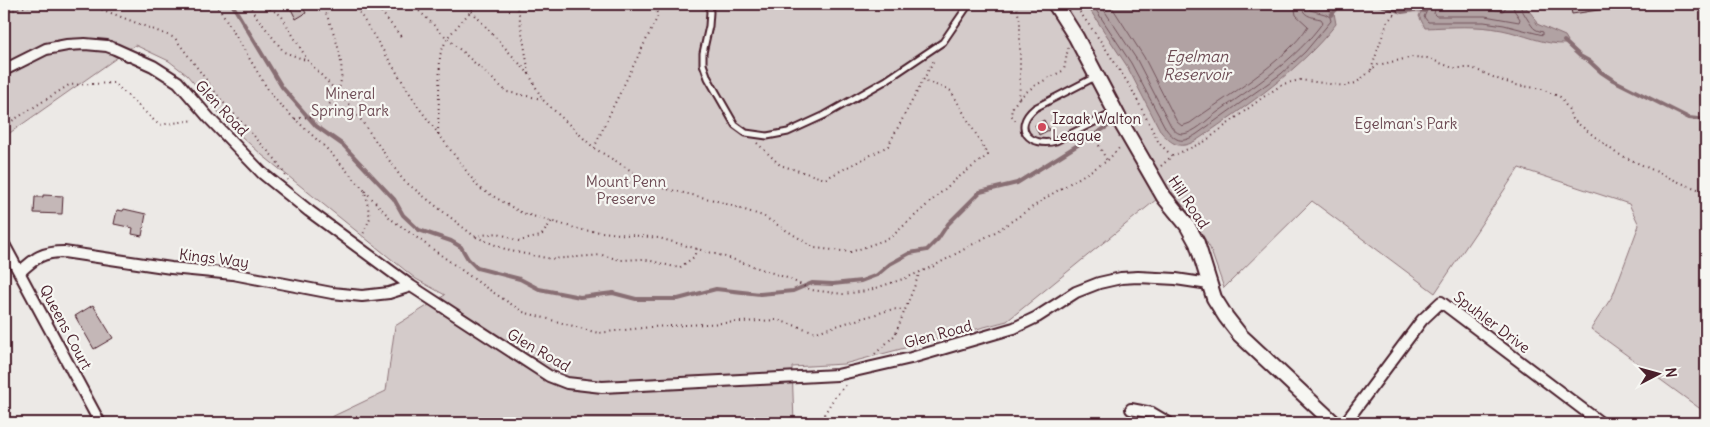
<svg xmlns="http://www.w3.org/2000/svg" width="1710" height="427" font-family="Delius,sans-serif">
  <style>
    .green { fill: #d4cbca; stroke: #8f757a }
    .water { fill: #b1a2a3; stroke: #886e73 }
    .lines { fill: none; stroke-linecap: round; stroke-linejoin: round }
    .shore { stroke: #73535b; stroke-width: 1 }
    .stream { stroke: #886e73; stroke-width: 4 }
    .building { fill: #c4b7b7; stroke: #4a1f2b }
    .lane-casing { stroke: #4a1f2b; stroke-width: 9 }
    .street-casing { stroke: #4a1f2b; stroke-width: 14 }
    .secondary-casing { stroke: #4a1f2b; stroke-width: 18 }
    .path { stroke: #4a1f2b; stroke-width: 2; stroke-dasharray: 1 4; stroke-linecap: butt }
    .lane { stroke: #f6f6f2; stroke-width: 5 }
    .street { stroke: #f6f6f2; stroke-width: 10 }
    .secondary { stroke: #f6f6f2; stroke-width: 14 }
    .poi-dot { fill: #d1495b; stroke: #f6f6f2; stroke-width: 2 }
    .labels { text-anchor: middle; dominant-baseline: central; stroke-width: 4.5; stroke-linejoin: round; paint-order: stroke }
    .park-label { font-size: 15px; fill: #6c4a53; stroke: #f6f6f2 }
    .street-label { font-size: 15px; fill: #4a1f2b; stroke: #f6f6f2 }
    .poi-label { font-size: 15px; fill: #4a1f2b; stroke: #f6f6f2; text-anchor: start }
    .water-label { font-size: 16px; font-style: italic; fill: #6e4d55; stroke: #f6f6f2 }
  </style>
  <rect width="100%" height="100%" fill="#ece9e6"/>
  <filter id="ink" filterUnits="userSpaceOnUse"><feTurbulence type="fractalNoise" baseFrequency=".02" numOctaves="2"/><feDisplacementMap in="SourceGraphic" scale="10" xChannelSelector="R" yChannelSelector="G"/><feConvolveMatrix kernelMatrix="1 2 1 2 8 2 1 2 1" color-interpolation-filters="sRGB"/></filter>
  <g filter="url(#ink)">
    <path class="green" d="M4,4H1706V413L1591,329L1613,295L1639,225L1629,204L1519,168L1435,293L1312,201L1224,288L1210,248L1194,220L1172,192L1157,199L1007,321L844,364L792,367L794,423H319L386,391L395,326L445,295L416,279L262,155L231,127L187,75L169,61L135,45L4,137Z"/>
    <path class="water" d="M1086,4H1308L1327,9L1334,13L1336,24C1299,71 1249,104 1200,138C1183,149 1175,148 1161,132L1127,66Z
      M1428,4H1523L1534,17L1537,24L1565,36L1568,41L1566,44C1544,45 1523,34 1502,30C1477,25 1451,27 1425,28L1419,16L1423,8Z"/>
    <g class="lines">
      <path class="shore" d="M1092,4L1131,63L1166,129C1177,143 1183,143 1197,134L1281,74L1305,52L1331,21L1330,17L1325,14L1310,10L1307,4
        M1100,4L1137,60L1171,126C1174,130 1177,134 1183,134C1194,133 1207,120 1215,114C1253,87 1296,60 1323,22L1321,19C1311,17 1302,16 1301,4
        M1110,4L1144,57L1177,122L1182,126L1190,123C1224,98 1287,61 1308,26L1296,15L1294,4
        M1430,4L1424,17L1428,22H1484L1504,25L1543,35V32C1540,31 1538,31 1535,29C1532,28 1520,7 1519,4
        M1436,4L1434,14L1436,16H1485L1519,22L1520,19L1514,10L1513,4
        M1444,4L1446,8H1484L1503,11L1505,9V4"/>
      <path class="stream" d="M232,4L282,87L316,126L343,145L394,199L403,215L419,230L451,241L461,247L468,259L477,268L520,279L539,289L580,297L613,293L636,299H678L716,289L760,294L793,291L812,283L833,284L861,281L877,275L890,264L910,253L927,250L938,239L948,224L980,192L1017,183L1113,123
        M1378,4L1402,12L1415,10L1425,11
        M1331,15L1341,4
        M1564,41L1580,56L1589,61L1601,72L1613,80L1689,118L1706,120"/>
    </g>
    <path class="building" d="M301,4L306,13L296,19L291,9Z
      M1570,4H1604L1605,9L1572,14Z
      M1044,120L1049,130L1039,135L1035,125Z
      M43,195L63,196L62,214L34,213L35,197H43Z
      M124,209L146,214L142,236L132,234L133,228L114,224L117,210L123,211Z
      M93,305L113,338L94,349L75,316Z"/>
    <g class="lines">
      <g class="lane-casing">
        <path id="lane" d="M709,4L710,12L709,26L703,53V64L708,78L735,125L746,133L767,136L788,132L825,115L885,81L943,42L969,4
          M1095,77L1035,108C1011,128 1030,148 1056,141L1115,112"/>
      </g>
      <g class="street-casing">
        <path id="street" d="M4,70L46,49L67,45L85,44L107,46L115,49L153,66L178,82L209,118L262,173L309,211L411,286L549,376L567,383L602,387L837,375L911,358L1014,328L1037,317L1076,292L1099,283L1121,278L1138,277L1176,279L1209,284
          M5,246L100,423
          M20,272C35,258 42,252 64,252L171,268L233,274L332,293L362,296L389,293L411,286
          M1131,409L1152,413L1169,423
          M1345,423L1422,320L1441,302L1601,423"/>
      </g>
      <g class="secondary-casing">
        <path id="secondary" d="M1055,4L1076,37L1123,126L1164,197L1187,225L1197,243L1214,298L1226,317L1240,335L1334,423"/>
      </g>
      <path class="path" d="M214,4L221,11L270,93L281,106L328,150L365,191L370,218L362,237
        M249,4L253,12L284,52L308,61
        M261,4L281,15L308,61L354,110L403,180L474,236L498,233L519,241L541,236L552,221
        M354,4L419,108L479,188L522,213L582,230L659,238L729,258L790,279L811,290L843,294L867,291L906,278L934,266L997,231L1052,194L1107,161L1120,147
        M375,4L403,39
        M412,4L447,38L507,92L542,99
        M465,4L529,74L519,14L515,4
        M1016,4L1020,22V85L1019,98L1012,108L1011,115L1017,122
        M1074,4L1102,43L1131,88L1159,143L1172,156
        M4,13L34,4H88L175,38L222,101L276,160L288,180
        M1371,70L1387,22L1404,4
        M529,74L542,99L594,148L658,187L714,200L763,216L815,248L851,252L890,238L955,180L988,155L951,91L923,80
        M1019,98L1034,86L1064,70L1068,48
        M295,119L321,115C326,108 333,101 337,93C350,67 332,28 322,4
        M4,126L69,85L114,83L159,125L195,120
        M1092,132L1107,161
        M438,134L440,55L447,38L477,4
        M757,143L780,165L825,179L888,146L934,60
        M594,148L613,107L658,16L654,4
        M1161,166L1172,156L1204,142L1262,98L1283,84L1300,80L1345,86L1356,83L1378,65L1413,57L1427,58L1453,68H1472L1500,80L1516,85L1542,89L1560,97L1569,110L1572,119L1616,153L1681,183L1706,192
        M365,191L391,219L485,287L523,312L598,333L651,327L777,320L816,332L893,309L904,310
        M476,237L510,251L552,259L602,255L620,260L643,259L679,268L694,257L697,248
        M875,354L895,335L920,272
        M819,423L834,398L846,385"/>
      <use href="#lane" class="lane"/>
      <use href="#street" class="street"/>
      <use href="#secondary" class="secondary"/>
    </g>
  </g>
  <circle class="poi-dot" cx="1042" cy="127" r="5"/>
  <g class="labels">
    <g class="park-label">
      <text x="350" y="93">Mineral<tspan x="350" dy="17">Spring Park</tspan></text>
      <text x="1406" y="123">Egelman's Park</text>
      <text x="626" y="181">Mount Penn<tspan x="626" dy="17">Preserve</tspan></text>
    </g>
    <g class="street-label">
      <text transform="translate(222 108) rotate(47)">Glen Road</text>
      <text transform="translate(1189 202) rotate(56)">Hill Road</text>
      <text transform="translate(214 258) rotate(7)">Kings Way</text>
      <text transform="translate(1492 322) rotate(37)">Spuhler Drive</text>
      <text transform="translate(66 327) rotate(62)">Queens Court</text>
      <text transform="translate(938 334) rotate(-15)">Glen Road</text>
      <text transform="translate(539 350) rotate(30)">Glen Road</text>
    </g>
    <g class="poi-label">
      <text x="1052" y="118">Izaak Walton<tspan x="1052" dy="17">League</tspan></text>
    </g>
    <g class="water-label">
      <text x="1197" y="56">Egelman<tspan x="1197" dy="18">Reservoir</tspan></text>
    </g>
  </g>
  <rect width="1710" height="427" fill="none" stroke="#f6f6f2" stroke-width="20"/>
  <rect x="10" y="10" width="1690" height="407" fill="none" stroke="#4a1f2b" stroke-width="2" filter="url(#ink)"/>
  <g transform="translate(1658 374) rotate(84)" stroke="#f6f6f2" stroke-width="4" paint-order="stroke">
  <path d="M0-4L9 19L0 12L-9 19Z" fill="#4a1f2b"/>
  <text y="-8" font-size="14" font-weight="bold" text-anchor="middle" fill="#4a1f2b">N</text>
  </g>
</svg>
